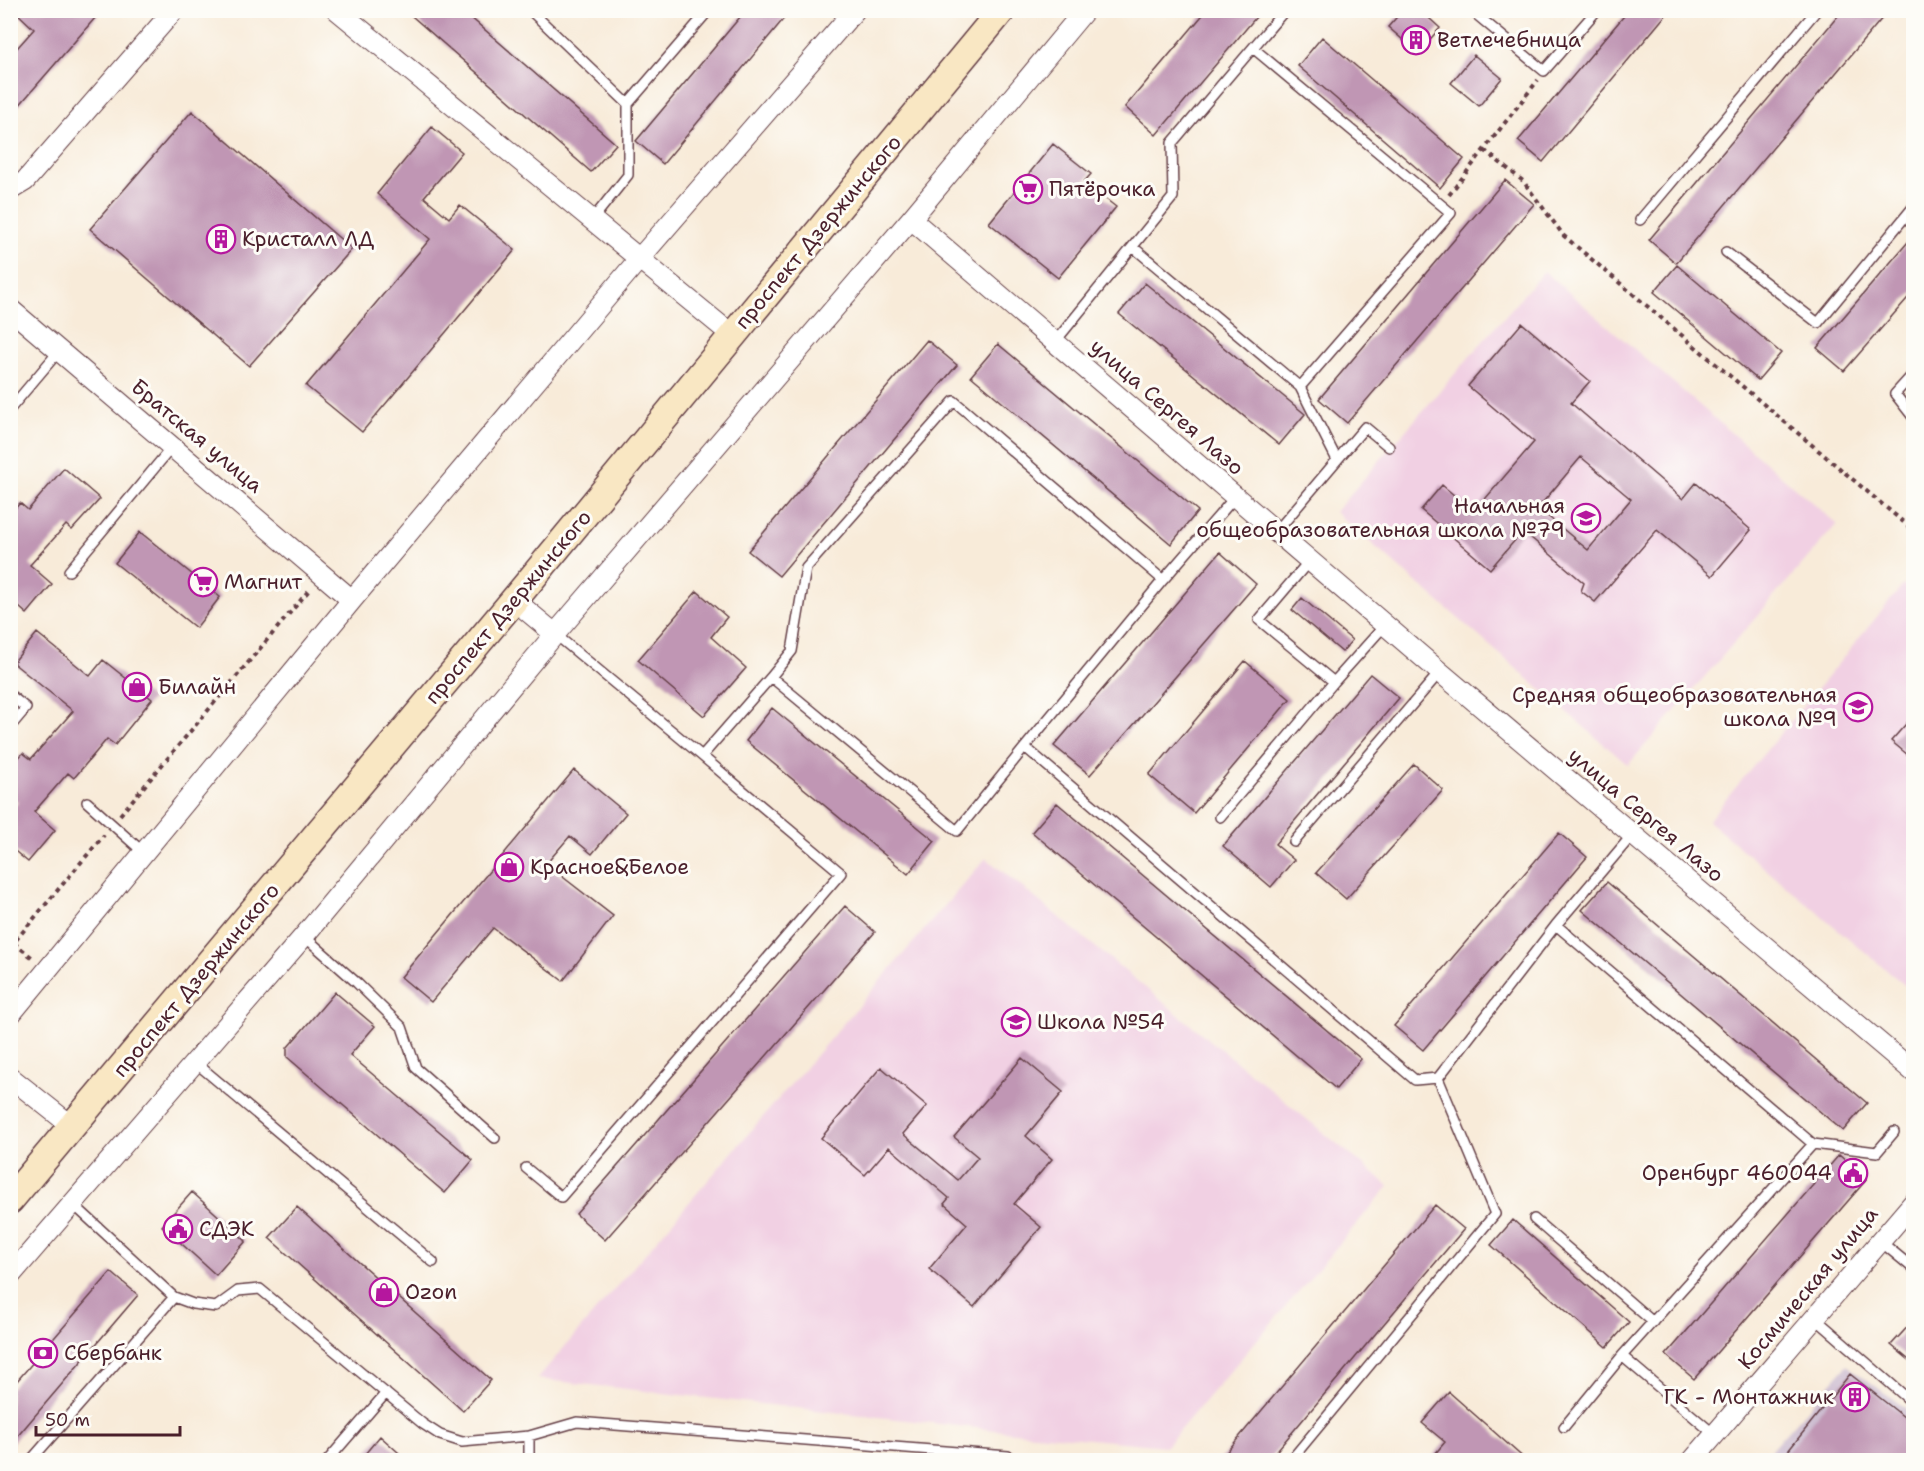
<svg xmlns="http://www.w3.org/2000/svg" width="1924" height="1471" font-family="'Shantell Sans',sans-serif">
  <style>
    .built { fill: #f1d0e3 }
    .industrial { fill: #cebed1 }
    .building { fill: #c096b4; fill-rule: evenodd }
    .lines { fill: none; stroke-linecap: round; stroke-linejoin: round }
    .lane-casing { stroke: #643e45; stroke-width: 12 }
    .street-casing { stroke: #643e45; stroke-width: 22 }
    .secondary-casing { stroke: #643e45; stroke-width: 30 }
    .path { stroke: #643e45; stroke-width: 4; stroke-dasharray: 4.5 4.5; stroke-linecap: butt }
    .lane { stroke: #fff; stroke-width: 9 }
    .street { stroke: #fff; stroke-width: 20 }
    .secondary { stroke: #f9e7c3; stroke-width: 27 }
    .labels { text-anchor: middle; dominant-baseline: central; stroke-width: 6; stroke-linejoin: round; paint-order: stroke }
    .poi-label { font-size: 21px; fill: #4a1f2b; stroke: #fdfcf7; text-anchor: start }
    .street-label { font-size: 21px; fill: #4a1f2b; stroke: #fdfcf7 }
  </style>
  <rect width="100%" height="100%" fill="#fdfcf7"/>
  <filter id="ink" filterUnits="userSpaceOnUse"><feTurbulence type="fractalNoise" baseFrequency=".0167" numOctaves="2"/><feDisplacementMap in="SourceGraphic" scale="12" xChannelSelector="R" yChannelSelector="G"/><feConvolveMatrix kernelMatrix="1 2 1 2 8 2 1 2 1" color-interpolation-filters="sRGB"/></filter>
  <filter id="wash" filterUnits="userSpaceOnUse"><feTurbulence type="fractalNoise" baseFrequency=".008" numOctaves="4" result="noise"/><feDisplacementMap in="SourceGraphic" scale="24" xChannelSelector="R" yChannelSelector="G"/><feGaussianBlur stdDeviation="1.35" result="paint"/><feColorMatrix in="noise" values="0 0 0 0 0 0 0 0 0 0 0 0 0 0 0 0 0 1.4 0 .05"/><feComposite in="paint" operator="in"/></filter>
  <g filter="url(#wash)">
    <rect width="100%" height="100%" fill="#f8ebd9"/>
    <path class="built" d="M1544,271L1837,524L1628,765L1335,512Z
      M1904,584L1913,592V992L1708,821Z
      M986,858L1389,1186L1166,1446L1013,1432L537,1379Z"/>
    <path class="industrial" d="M1847,1365L1909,1411L1913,1406V1460H1762Z"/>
    <g id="blocks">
      <path class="building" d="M14,10H102L10,116V56L34,29Z
        M405,10H462L616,144L591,172Z
        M746,10H791L663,164L636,141Z
        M1207,10H1262L1156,135L1125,107Z
        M1403,10H1420L1440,28L1418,53L1388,27Z
        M1629,10H1670L1543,162L1518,141Z
        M1843,10H1889L1676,263L1649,240Z
        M1322,37L1464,159L1440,188L1298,66Z
        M1474,55L1502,78L1479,106L1451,83Z
        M192,111L352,249L249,366L90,229Z
        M432,127L462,152L424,197L449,218L460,205L515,250L362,432L306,386L430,239L377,194Z
        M1053,144L1091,174L1084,182L1116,207L1058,278L989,223Z
        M1505,180L1534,204L1347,423L1319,399Z
        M1914,235V291L1844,371L1817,348Z
        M1677,265L1781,353L1758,380L1654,292Z
        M1145,283L1305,414L1279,445L1119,314Z
        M1522,323L1590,381L1571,403L1683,499L1696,483L1751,530L1712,576L1657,530L1595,602L1581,591L1584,583L1523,531L1490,569L1421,510L1442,485L1474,512L1534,442L1468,386ZM1581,457L1631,499L1588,550L1538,508Z
        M927,340L957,365L779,576L748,551Z
        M998,344L1198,511L1171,544L971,376Z
        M64,468L100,499L72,530L66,525L30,565L52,584L27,614L19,607L10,616V514L20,503L28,510Z
        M140,532L220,597L196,628L115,563Z
        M1220,552L1256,584L1090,775L1054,746Z
        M697,591L727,617L711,637L746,668L704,716L638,660Z
        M1302,598L1352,640L1342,652L1292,610Z
        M37,633L90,676L103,660L152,699L115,745L107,739L74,778L68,773L34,812L55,830L28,862L10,847V811L18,802L10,796V767L23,753L31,759L73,711L13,663Z
        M1245,661L1290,699L1194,813L1149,775Z
        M1370,674L1399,698L1275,844L1294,860L1271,887L1223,846Z
        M772,708L935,841L908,874L746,741Z
        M1914,715V760L1891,741Z
        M1414,764L1443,790L1346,899L1316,873Z
        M574,770L626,813L592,854L570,836L546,864L613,916L563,981L493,928L431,1002L401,977Z
        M1057,803L1361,1059L1336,1089L1032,832Z
        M1559,833L1587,857L1423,1050L1394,1026Z
        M1607,882L1867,1103L1843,1131L1582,910Z
        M845,906L875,932L605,1240L576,1214Z
        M335,992L375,1026L350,1055L473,1160L445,1193L287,1057V1048Z
        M1022,1058L1063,1092L1026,1136L1052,1159L1014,1204L1041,1227L974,1307L929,1269L967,1224L944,1204L949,1198L889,1147L865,1175L821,1138L881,1067L927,1106L903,1134L958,1180L978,1157L954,1137Z
        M1839,1155L1867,1179L1694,1379L1666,1355Z
        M192,1192L246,1241L216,1275L162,1226Z
        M1435,1205L1464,1229L1268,1461H1219Z
        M297,1207L491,1380L463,1411L269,1238Z
        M1513,1220L1629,1322L1607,1347L1491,1245Z
        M111,1272L138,1295L10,1445V1389Z
        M1914,1320V1364L1891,1345Z
        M1850,1374L1914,1425V1461H1780Z
        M1449,1392L1527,1461H1429L1445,1442L1422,1423Z
        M380,1436L408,1461H359Z"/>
    </g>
  </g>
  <g filter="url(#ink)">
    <use href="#blocks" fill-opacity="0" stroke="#643e45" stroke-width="1.5"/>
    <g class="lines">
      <g class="lane-casing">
        <path id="lane" d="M530,10L628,104V175L592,220
          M1471,10L1544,71L1597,10
          M628,104L709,10
          M1640,220L1817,10
          M1133,247L1300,387L1451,213L1253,48
          M1726,252L1818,323L1914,206
          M1055,342L1173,197L1172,143L1285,10
          M10,409L59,351
          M1913,417L1895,394L1914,373
          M1337,460L1365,427L1389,447
          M1235,497L1163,580L1025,747L1415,1080L1438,1078L1556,925L1633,834
          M1276,532L1337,460L1300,387
          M1310,560L1259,620L1334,682
          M69,571L172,447
          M555,634L702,756L771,677L957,831L1025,747
          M771,677L792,651L806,568L954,401L1163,580
          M10,695L26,708L10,727
          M87,802L143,852
          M1220,817L1334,682L1385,625
          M1294,842L1440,672
          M1556,925L1813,1144L1622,1356L1715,1435
          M304,936L357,983L402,1027L416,1068L495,1138
          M196,1063L433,1262
          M1813,1144L1877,1152L1894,1132
          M526,1168L561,1197L841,873L702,756
          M73,1204L174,1297
          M1534,1219L1653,1322
          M1880,1241L1914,1269
          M1815,1318L1914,1404
          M1564,1427L1622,1356
          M31,1460L174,1297L193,1304L216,1307L238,1291L260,1289L423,1424L440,1435L462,1442L529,1436L577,1422L1008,1456L1014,1460
          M328,1460L386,1393
          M529,1460V1436
          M1291,1460L1495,1214L1438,1078"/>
      </g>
      <g class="street-casing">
        <path id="street" d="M337,10L732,335
          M10,190L25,181L174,10
          M911,219L1440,672L1914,1072
          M10,309L352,600
          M514,600L555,634
          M10,1015L352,600L639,259L855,10
          M10,1077L73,1127
          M10,1276L304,936L555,634L911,219L1085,10
          M1693,1460L1914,1202"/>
      </g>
      <g class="secondary-casing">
        <path id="secondary" d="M10,1200L514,600L1002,10"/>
      </g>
      <path class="path" d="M1484,150L1523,181L1564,236L1914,531
        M1449,195L1538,80
        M120,815L310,589
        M14,943L34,959
        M10,947L104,835"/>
      <use href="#lane" class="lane"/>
      <use href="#street" class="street"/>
      <use href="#secondary" class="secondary"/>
    </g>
  </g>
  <defs>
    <g id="building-ring" transform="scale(1.5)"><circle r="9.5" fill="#fdfcf7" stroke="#b5179e" stroke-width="1.5"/><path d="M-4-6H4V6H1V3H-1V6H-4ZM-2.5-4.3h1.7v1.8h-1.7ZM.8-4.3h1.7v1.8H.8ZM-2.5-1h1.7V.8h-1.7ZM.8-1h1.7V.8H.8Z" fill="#b5179e"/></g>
    <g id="supermarket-ring" transform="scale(1.5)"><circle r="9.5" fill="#fdfcf7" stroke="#b5179e" stroke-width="1.5"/><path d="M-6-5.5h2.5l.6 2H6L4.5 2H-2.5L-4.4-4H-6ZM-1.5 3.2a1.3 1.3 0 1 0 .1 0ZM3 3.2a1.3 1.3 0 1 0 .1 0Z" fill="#b5179e"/></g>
    <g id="school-ring" transform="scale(1.5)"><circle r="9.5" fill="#fdfcf7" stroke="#b5179e" stroke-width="1.5"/><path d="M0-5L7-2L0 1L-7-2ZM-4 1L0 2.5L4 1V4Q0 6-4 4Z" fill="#b5179e"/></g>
    <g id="shop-ring" transform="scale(1.5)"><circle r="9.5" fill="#fdfcf7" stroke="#b5179e" stroke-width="1.5"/><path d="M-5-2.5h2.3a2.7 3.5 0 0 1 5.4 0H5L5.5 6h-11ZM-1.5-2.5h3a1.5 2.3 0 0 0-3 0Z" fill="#b5179e"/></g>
    <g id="civic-ring" transform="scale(1.5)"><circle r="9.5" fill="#fdfcf7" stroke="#b5179e" stroke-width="1.5"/><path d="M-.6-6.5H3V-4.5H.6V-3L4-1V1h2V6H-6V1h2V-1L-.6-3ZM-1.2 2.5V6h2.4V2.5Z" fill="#b5179e"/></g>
    <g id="bank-ring" transform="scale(1.5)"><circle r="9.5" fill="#fdfcf7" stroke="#b5179e" stroke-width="1.5"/><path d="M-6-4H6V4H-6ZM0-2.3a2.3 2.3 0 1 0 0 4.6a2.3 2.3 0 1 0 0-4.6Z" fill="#b5179e"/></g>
  </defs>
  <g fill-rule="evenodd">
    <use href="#building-ring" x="1416" y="40"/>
    <use href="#supermarket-ring" x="1028" y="189"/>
    <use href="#building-ring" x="221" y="239"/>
    <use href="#school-ring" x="1586" y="518"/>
    <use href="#supermarket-ring" x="203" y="582"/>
    <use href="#shop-ring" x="137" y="687"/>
    <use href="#school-ring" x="1858" y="707"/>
    <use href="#shop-ring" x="509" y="867"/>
    <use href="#school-ring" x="1016" y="1022"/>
    <use href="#civic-ring" x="1853" y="1173"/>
    <use href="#civic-ring" x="178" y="1229"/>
    <use href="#shop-ring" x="384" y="1292"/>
    <use href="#bank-ring" x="43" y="1353"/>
    <use href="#building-ring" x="1855" y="1397"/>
  </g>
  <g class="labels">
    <g class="poi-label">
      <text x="1437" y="40">Ветлечебница</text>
      <text x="1049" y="189">Пятёрочка</text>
      <text x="242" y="239">Кристалл ЛД</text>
      <text x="1565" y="506" text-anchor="end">Начальная<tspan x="1565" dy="24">общеобразовательная школа №79</tspan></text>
      <text x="224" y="582">Магнит</text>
      <text x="158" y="687">Билайн</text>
      <text x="1837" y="695" text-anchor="end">Средняя общеобразовательная<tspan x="1837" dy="24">школа №9</tspan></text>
      <text x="530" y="867">Красное&amp;Белое</text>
      <text x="1037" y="1022">Школа №54</text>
      <text x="1832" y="1173" text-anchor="end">Оренбург 460044</text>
      <text x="199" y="1229">СДЭК</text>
      <text x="405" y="1292">Ozon</text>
      <text x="64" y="1353">Сбербанк</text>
      <text x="1834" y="1397" text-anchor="end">ГК - Монтажник</text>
    </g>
    <g class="street-label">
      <text transform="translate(818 232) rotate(-50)">проспект Дзержинского</text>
      <text transform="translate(1167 407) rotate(41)">улица Сергея Лазо</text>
      <text transform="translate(197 436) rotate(40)">Братская улица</text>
      <text transform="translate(508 607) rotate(-50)">проспект Дзержинского</text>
      <text transform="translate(1646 815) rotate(40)">улица Сергея Лазо</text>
      <text transform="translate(196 980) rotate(-50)">проспект Дзержинского</text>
      <text transform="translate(1808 1288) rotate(-50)">Космическая улица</text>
    </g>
  </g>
  <rect width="1924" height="1471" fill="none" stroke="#fdfcf7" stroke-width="36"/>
  <path d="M36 1426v9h144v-9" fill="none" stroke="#4a1f2b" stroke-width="3"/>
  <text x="45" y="1426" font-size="18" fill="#4a1f2b" stroke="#fdfcf7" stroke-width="4.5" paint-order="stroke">50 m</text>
</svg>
